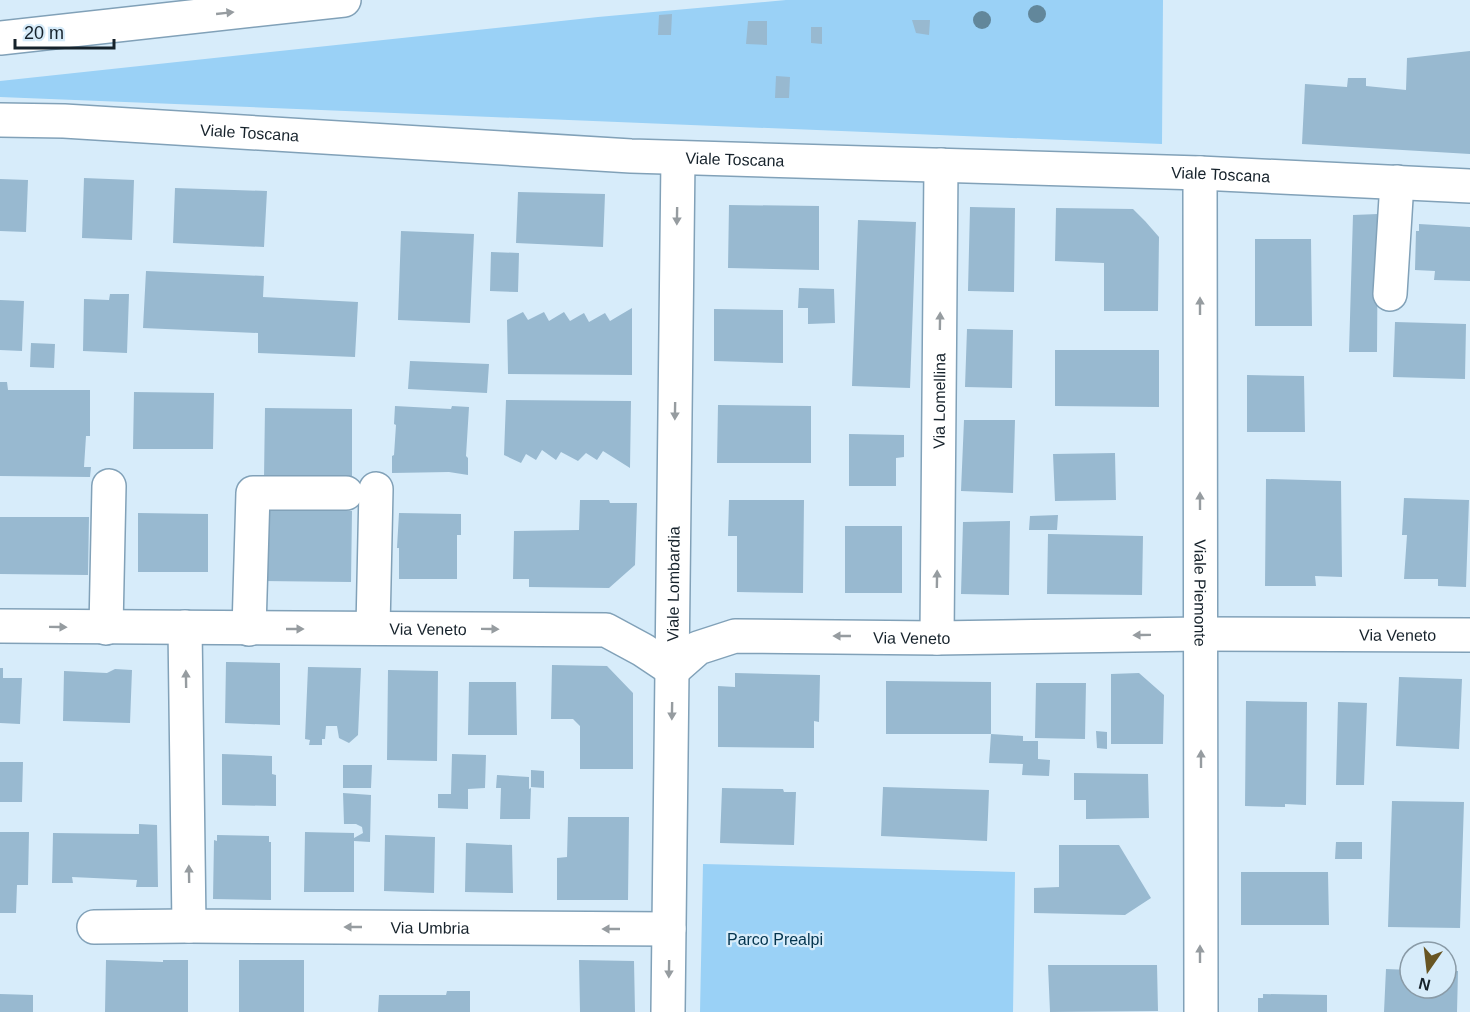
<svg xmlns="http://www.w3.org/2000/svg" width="1470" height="1012" font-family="Arial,sans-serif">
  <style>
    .green { fill: #9ad1f6 }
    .building { fill: #98b9d0 }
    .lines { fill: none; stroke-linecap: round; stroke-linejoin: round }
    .minor-casing { stroke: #81a1b8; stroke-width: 36 }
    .highway-casing { stroke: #81a1b8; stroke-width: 36 }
    .minor { stroke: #fff; stroke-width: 33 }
    .highway { stroke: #fff; stroke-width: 33 }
    .tree { fill: #62879b }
    .oneway { fill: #969ca0 }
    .labels { text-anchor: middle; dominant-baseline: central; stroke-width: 4.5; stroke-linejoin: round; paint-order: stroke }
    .street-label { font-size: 16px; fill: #16222b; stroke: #d7ecfa }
    .park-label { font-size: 16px; fill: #03344e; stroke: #d7ecfa }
  </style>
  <rect width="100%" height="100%" fill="#d7ecfa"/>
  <path class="green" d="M786,0H1163L1162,144L0,97V81L598,17Z
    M703,864L1015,872L1013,1012H700Z"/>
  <path class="building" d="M672,14L671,35H658L659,15Z
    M912,20H930L929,35L916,33Z
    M748,21H767V45L746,44Z
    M811,27H822V44L811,43Z
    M1470,51V154L1302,144L1305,84L1347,87L1348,78H1366V86L1406,90L1407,58Z
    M776,76L790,77L789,98H775Z
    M84,178L134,180L132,240L82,238Z
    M0,179L28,180L26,232L0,231Z
    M175,188L267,191L264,247L173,243Z
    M518,192L605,194L603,247L516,243Z
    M729,205L819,206V270L728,268Z
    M970,207L1015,208L1014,292L968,291Z
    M1056,208L1133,209L1145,221L1159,237L1158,311H1104V263L1055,261Z
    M1378,214L1377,352H1349L1353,215Z
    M858,220L916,222L910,388L852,386Z
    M1419,224L1470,227V281L1434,280L1435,271L1415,270L1416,231H1419Z
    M401,231L474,234L470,323L398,320Z
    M1255,239H1311L1312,326H1255Z
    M491,252L519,253L518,292L490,291Z
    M146,271L264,276L263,297L358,302L355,357L258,353V333L143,328Z
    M799,288L834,289L835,323L808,324V308H798Z
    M110,294H129L127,353L83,351L84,299L109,300Z
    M0,300L24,301L22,351L0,350Z
    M632,308V375L508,374L507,320L523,312L528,320L544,312L549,321L564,312L570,321L584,313L589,322L605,313L610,321Z
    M714,309L783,310V363L714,361Z
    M1395,322L1466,324L1465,379L1393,377Z
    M967,329L1013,330L1012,388L965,387Z
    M31,343L55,344L54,368L30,367Z
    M1055,350H1159V407L1055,406Z
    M410,361L489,364L487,393L408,389Z
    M1247,375L1304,376L1305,432H1247Z
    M0,382H7L8,390H90V436H86L84,467H91L90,477L0,476Z
    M134,392L214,393L213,449H133Z
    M506,400L631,401L630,468L603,451L597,460L586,453L578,461L561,452L556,460L542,450L536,460L526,454L521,463L504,455Z
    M718,405L811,406V463H717Z
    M395,406L451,409L452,406L469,407L466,456L468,458V475L449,472L392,473V456L394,455L396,425L394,424Z
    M265,408L352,409V479L264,478Z
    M964,420H1015L1013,493L961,491Z
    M849,434L904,435V457L896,458V486H849Z
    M1115,453L1116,500L1055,501L1053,454Z
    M1266,479L1341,481L1342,577L1315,576L1316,586H1265Z
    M1404,498L1469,500L1466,587L1438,586V579H1404L1407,535H1402Z
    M580,500H609L610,503H637L635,565L609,588L529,587V579H513L514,531L579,530Z
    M729,500H804L803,593L737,592V536H728Z
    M263,509L352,511L351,582L262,581Z
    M138,513L208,514V572H138Z
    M399,513L461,514V535H457V579H399V548H397Z
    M1058,515L1057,530H1029L1030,516Z
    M0,517H89L88,575L0,574Z
    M1010,521L1009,595L961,594L963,522Z
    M845,526H902V593H845Z
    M1048,534L1143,536L1142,595L1047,594Z
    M226,662L280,663V725L225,723Z
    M552,665L607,666L633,693V769H580V726L573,719H551Z
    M308,667L361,668L358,735L349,743L339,738L337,726H326L325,739H322V745H309L310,740L305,739Z
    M0,668H3V678H22L20,724L0,723Z
    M115,669L132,670L130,723L63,721L64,671L107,673Z
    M388,670L438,671L437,761L387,760Z
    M735,673L820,675L819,722L814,721V748L718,747V686L735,687Z
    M1139,673L1164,695L1163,744H1111V674Z
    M1399,677L1462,679L1459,749L1396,746Z
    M886,681L991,682V734H886Z
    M469,682H516L517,735H468Z
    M1036,683H1086L1085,739L1035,738Z
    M1246,701L1307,702L1306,805L1285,804V807L1245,806Z
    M1338,702L1367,703L1364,785H1336Z
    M1096,731L1107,732V749L1097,748Z
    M991,734L1023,736V741H1038V759L1050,760L1049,776L1022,775L1023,764L989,763Z
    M222,754L272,756V774L276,775V806L222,805Z
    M452,754L486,755L485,788L468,789V809L438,808V794H451Z
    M0,762H23L22,802H0Z
    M343,765H372L371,788H343Z
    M531,770L544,771V788L531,787Z
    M1074,773L1148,774L1149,818L1086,819V800H1074Z
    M497,775L529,777V789L531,788L530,819H500L501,788H496Z
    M883,787L989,790L987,841L881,836Z
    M722,788L783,789L784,792H796L794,845L720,843Z
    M343,793L371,795L370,842L354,841V892H304L305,832L354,833V838L363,833L362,827L356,824H344Z
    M1392,801L1464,802L1460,928L1388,927Z
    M568,817H629L628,900H557V858L567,857Z
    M139,824L157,825L158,887H136L137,880L72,877L73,883H52L53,833L139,834Z
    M0,832H29L28,885H17L16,913H0Z
    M217,835L269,836V842H271V900L213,899L214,840L217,841Z
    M385,835L435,837L434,893L384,891Z
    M1336,842H1362V859H1335Z
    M466,843L512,845L513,893L465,892Z
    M1059,845H1119L1151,898L1125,915L1034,913V888L1059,887Z
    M1241,872H1328L1329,925H1241Z
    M106,960L163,962V960H188V1012H105Z
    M239,960H304V1012H239Z
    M579,960L634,961L635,1012H580Z
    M1048,965H1157L1158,1011L1050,1012Z
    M1386,969L1410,970V988H1446V971H1458L1457,1012H1384Z
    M447,991H470V1012H378L379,995H446Z
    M0,994L33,995V1012H0Z
    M1263,994L1327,995V1012H1258V998H1263Z"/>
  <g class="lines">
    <g class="minor-casing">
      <g id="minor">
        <path id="s1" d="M0,120L64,121L631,156L1200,173L1470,186"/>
        <path id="s2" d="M1200,173L1201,1012"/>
        <path d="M1390,294L1397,182"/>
        <path id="s3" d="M0,626L606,630L643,650L673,670L698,648L735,636L937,638L1200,634L1470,635"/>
        <path id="s4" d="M185,627L189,926L669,929"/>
        <path d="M106,628L109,486"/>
        <path d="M373,628L376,489"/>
        <path d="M249,629L253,493H346"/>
        <path id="s5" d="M937,638L941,165"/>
        <path d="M94,927L189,926"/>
        <path id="s6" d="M668,1012L678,158"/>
      </g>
    </g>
    <g class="highway-casing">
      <path id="highway" d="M0,38L344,0"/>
    </g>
    <use href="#minor" class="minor"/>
    <use href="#highway" class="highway"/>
  </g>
  <g class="tree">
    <circle cx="1037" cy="14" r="9"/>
    <circle cx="982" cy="20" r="9"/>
  </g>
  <defs><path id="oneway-solid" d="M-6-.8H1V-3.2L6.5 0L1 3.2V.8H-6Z" transform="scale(1.5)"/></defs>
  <g class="oneway">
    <use href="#oneway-solid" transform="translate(225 13) rotate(-6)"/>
    <use href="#oneway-solid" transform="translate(677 216) rotate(91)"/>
    <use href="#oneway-solid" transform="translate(1200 306) rotate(-90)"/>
    <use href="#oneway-solid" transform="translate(940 321) rotate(-89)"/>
    <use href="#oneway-solid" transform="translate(675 411) rotate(91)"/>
    <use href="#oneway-solid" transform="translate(1200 501) rotate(-90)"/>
    <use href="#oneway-solid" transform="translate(937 579) rotate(-89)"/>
    <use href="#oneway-solid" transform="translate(58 627) rotate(1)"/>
    <use href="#oneway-solid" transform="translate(295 629)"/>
    <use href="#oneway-solid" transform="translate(490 629) rotate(1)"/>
    <use href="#oneway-solid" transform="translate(1142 635) rotate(179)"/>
    <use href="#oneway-solid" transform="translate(842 636) rotate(180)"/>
    <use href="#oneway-solid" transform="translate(186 679) rotate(-91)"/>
    <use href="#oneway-solid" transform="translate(672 711) rotate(91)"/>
    <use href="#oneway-solid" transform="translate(1201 759) rotate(-90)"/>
    <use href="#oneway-solid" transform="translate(189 874) rotate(-91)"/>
    <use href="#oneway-solid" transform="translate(353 927) rotate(-180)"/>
    <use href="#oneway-solid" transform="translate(611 929) rotate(-180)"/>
    <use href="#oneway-solid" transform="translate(1200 954) rotate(-90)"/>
    <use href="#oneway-solid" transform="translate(669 969) rotate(91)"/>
  </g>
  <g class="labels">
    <g class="street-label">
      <text stroke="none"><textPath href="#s1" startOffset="250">Viale Toscana</textPath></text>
      <text stroke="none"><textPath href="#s1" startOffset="736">Viale Toscana</textPath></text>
      <text stroke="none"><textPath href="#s1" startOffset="1222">Viale Toscana</textPath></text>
      <text stroke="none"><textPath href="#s5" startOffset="237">Via Lomellina</textPath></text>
      <text stroke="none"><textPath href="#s6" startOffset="428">Viale Lombardia</textPath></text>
      <text stroke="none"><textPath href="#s2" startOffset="420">Viale Piemonte</textPath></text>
      <text stroke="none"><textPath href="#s3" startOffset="428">Via Veneto</textPath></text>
      <text stroke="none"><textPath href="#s3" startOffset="1419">Via Veneto</textPath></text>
      <text stroke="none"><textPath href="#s3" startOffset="933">Via Veneto</textPath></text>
      <text stroke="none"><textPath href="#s4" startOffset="540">Via Umbria</textPath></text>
    </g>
    <g class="park-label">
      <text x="775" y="939">Parco Prealpi</text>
    </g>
  </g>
  <g transform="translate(1428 970) rotate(194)"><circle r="28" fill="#d7ecfa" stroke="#8a9ba7" stroke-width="1.5"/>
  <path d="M0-4.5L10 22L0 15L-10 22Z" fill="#685523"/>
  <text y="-9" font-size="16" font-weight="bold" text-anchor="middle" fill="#16222b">N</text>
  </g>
  <path d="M15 39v9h99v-9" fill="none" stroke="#16222b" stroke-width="3"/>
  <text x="24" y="39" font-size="18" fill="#16222b" stroke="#d7ecfa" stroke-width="4.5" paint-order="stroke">20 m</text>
</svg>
